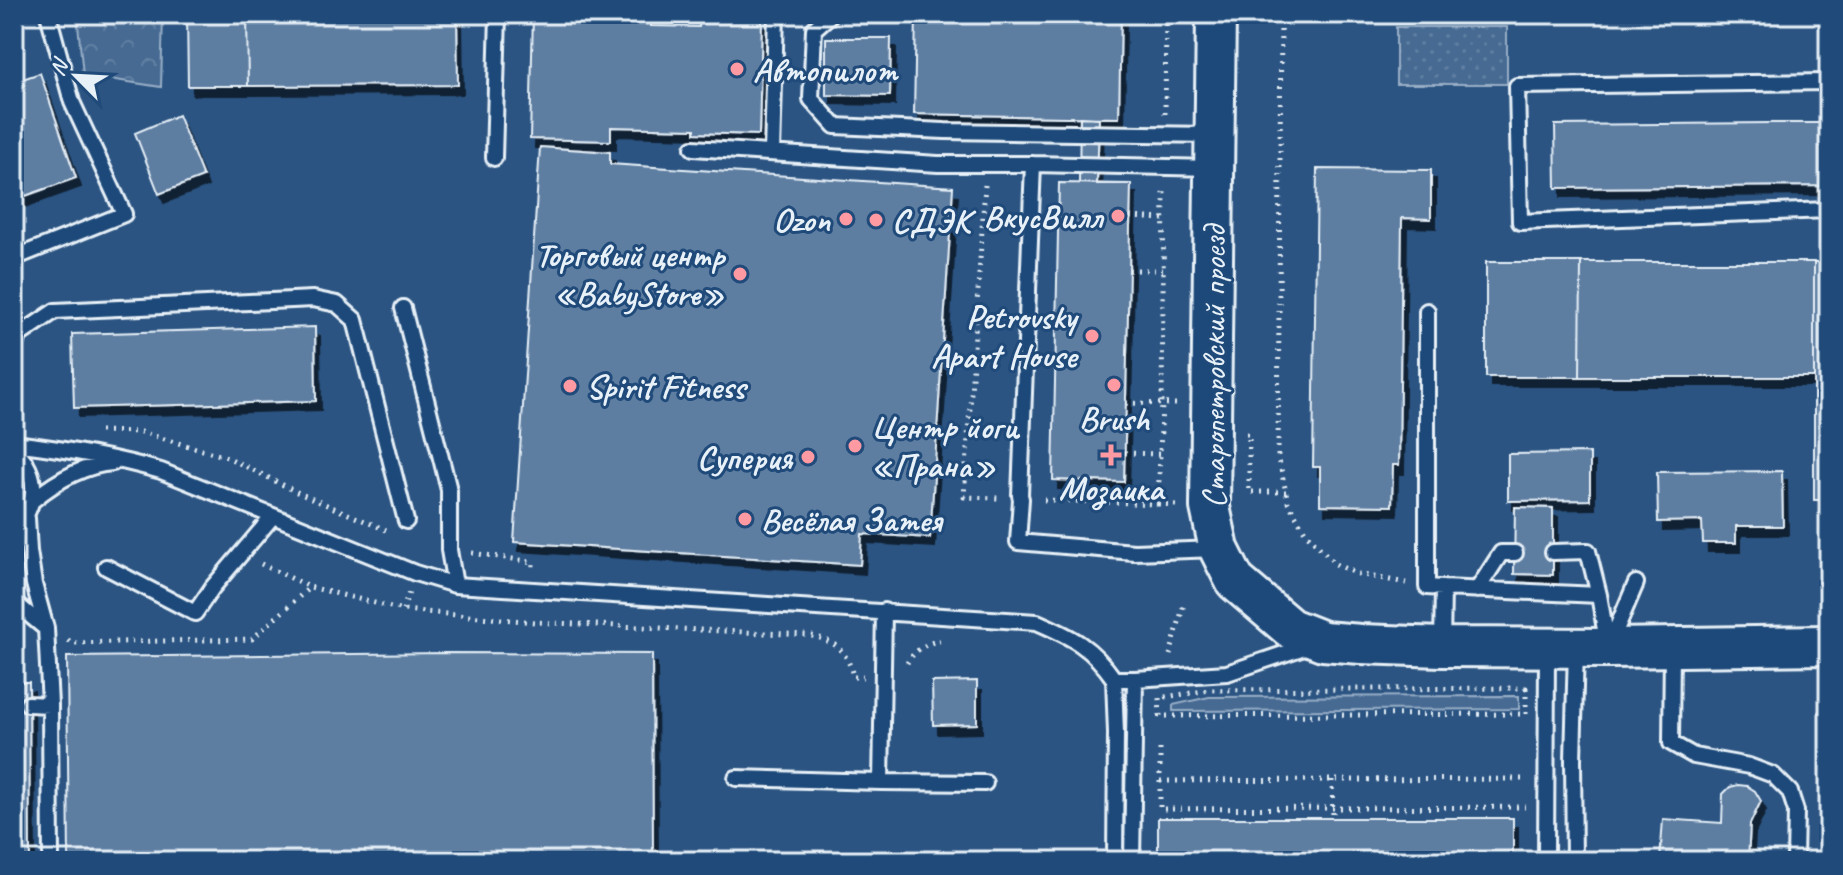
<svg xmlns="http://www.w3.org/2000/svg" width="1843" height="875" font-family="Caveat,sans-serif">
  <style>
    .green { fill: #476b93; stroke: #98aec6; stroke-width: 2 }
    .forest { fill: url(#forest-crowns); stroke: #98aec6; stroke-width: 2 }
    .park { fill: url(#park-dots); stroke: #98aec6; stroke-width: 2 }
    .building { fill: #5d7da1; stroke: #e8f1f8; stroke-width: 2; filter: url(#shadow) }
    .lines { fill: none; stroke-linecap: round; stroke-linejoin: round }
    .service-casing { stroke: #e8f1f8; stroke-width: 20 }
    .tertiary-casing { stroke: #e8f1f8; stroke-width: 44 }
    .path { stroke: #e8f1f8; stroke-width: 5; stroke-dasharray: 2 6; stroke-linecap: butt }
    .service { stroke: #1f4a7a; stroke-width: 14 }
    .tertiary { stroke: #1f4a7a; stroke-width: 38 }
    .poi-dot { fill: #ff9aa2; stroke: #1f4a7a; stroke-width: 3 }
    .labels { text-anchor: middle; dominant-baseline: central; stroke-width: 6; stroke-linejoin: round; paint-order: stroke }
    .poi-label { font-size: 34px; font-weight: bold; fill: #e8f1f8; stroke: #1f4a7a; text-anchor: start }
    .street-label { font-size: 34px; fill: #e8f1f8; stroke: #1f4a7a }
  </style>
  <defs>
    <pattern id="forest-crowns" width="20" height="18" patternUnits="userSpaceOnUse" patternTransform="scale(2)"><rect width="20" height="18" fill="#476b93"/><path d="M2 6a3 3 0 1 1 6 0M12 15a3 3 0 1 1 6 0" fill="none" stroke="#6281a3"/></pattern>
    <pattern id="park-dots" width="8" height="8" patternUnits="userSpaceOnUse" patternTransform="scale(2)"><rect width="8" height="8" fill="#476b93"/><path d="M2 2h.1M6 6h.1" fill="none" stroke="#6281a3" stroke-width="1.8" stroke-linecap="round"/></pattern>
    <filter id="shadow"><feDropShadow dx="5" dy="9" stdDeviation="0" flood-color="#0009"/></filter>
  </defs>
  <rect width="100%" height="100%" fill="#2b5482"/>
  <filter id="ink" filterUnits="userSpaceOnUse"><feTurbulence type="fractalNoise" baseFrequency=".0125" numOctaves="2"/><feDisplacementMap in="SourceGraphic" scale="16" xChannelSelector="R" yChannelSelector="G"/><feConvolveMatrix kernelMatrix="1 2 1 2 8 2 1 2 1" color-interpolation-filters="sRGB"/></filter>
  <g filter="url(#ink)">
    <path class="green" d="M1519,696V709L1173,711V705L1209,697Z"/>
    <path class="forest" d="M77,14H163L161,87L83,75Z"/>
    <path class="park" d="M1396,27H1507V84H1396Z"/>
    <path class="building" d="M187,14H247L248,86H188Z
      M247,14H457L458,85L248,86Z
      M533,14H652L651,26L699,27L700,18L762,19L759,135L695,133V129L611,127V141L530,139Z
      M916,14H1121L1119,118L914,114Z
      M826,38H891L890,96L826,95Z
      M40,73L76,178L14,200V82Z
      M178,115L203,177L159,194L135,133Z
      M1080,117L1099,118L1097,184L1079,183Z
      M1771,123H1829V186L1556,188L1555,125Z
      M540,147L610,152V164L953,187L930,538L862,534L860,565L514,542Z
      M1317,169L1431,170V219L1402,218L1399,465H1393L1392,506L1320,505V467H1313Z
      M1059,183L1131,184L1124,482L1053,480Z
      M1486,262H1581L1580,377H1486Z
      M1486,262H1829V500H1814V377H1486Z
      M1814,262H1829V500H1814Z
      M315,327L316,401L74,408L72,334Z
      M1590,453V500L1508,501V454Z
      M1782,471L1783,526H1736V543H1703L1702,521L1658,522L1657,472Z
      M1515,507L1553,508V575L1514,574Z
      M447,653L652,654L653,854L1070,857L1071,861H69L67,657Z
      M977,681V724L933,725L932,682Z
      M14,682H29L30,861H14Z
      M1738,785L1747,786L1755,791L1761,801L1750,824L1748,861H1660L1663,819L1722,823L1723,794L1730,787Z
      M1158,818H1513V861H1158Z"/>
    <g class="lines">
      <g class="service-casing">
        <path id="service" d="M831,14L814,29L811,99L835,126L945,131L1213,135
          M1829,82L1517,86L1520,222L1829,210
          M693,148L938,164H1033L1213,168
          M772,153L776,14
          M494,158L498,14
          M1033,164L1020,495L1021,499L1018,542L1134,552L1218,549
          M14,258L124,214L72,102L48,14
          M403,308L449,490V550L455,585
          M1427,311V587L1443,588
          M14,344L21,334L55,311L313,299L337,304L355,320L406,521
          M14,443C64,449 113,457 161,471L415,573L455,585L1037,622C1072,637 1092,647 1114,679H1135L1227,673L1310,645
          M14,448C42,478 37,503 14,535
          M33,500C55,482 83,465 113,463
          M27,518L29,551L34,584L46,628L50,705L51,861
          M1553,552L1588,551L1599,595
          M106,567L195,613L212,588L273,516
          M1477,590L1501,553H1515
          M14,602L45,628
          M1610,644L1636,583
          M1442,646L1443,588L1599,595L1608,647
          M1672,649L1671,743L1694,756L1749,766L1773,775L1790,792L1796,811L1795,861
          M1114,679L1116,733L1115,861
          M28,704L50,705
          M736,778L881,782L884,611
          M881,782L985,783
          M1132,861L1135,679
          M1546,861L1547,651
          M1574,861L1573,760L1576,649"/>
      </g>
      <g class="tertiary-casing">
        <path id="tertiary" d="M1216,14L1210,507L1219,549L1235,581L1290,628L1323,641L1361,644L1442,647L1609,648L1829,645"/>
      </g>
      <path class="path" d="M1281,14L1278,455L1288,502L1306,533L1335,564L1358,574L1406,583
        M1165,114L1166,14
        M985,185L964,497L998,498
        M1130,217L1164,219
        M1129,270H1164
        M14,378L23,367L19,365
        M1126,403L1177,404
        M14,410L19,418L24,421
        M100,431L140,432L227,457L301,494L386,530
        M1246,434H1249V492H1286
        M1125,453L1160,454
        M1044,500L1158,504L1162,404L1164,188
        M1158,504L1177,505
        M472,553L533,562V570
        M261,564L310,587
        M403,610L409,592
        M68,640L73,643L252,639L310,587L403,610L534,622L806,635C833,639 848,650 853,677H863
        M1170,655L1184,604
        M907,663C914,651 927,642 940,641
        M1526,688V714L1160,716L1159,698L1210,690Z
        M1160,749V809L1525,807
        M1332,780L1333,818
        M1160,781L1526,779"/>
      <use href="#service" class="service"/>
      <use href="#tertiary" class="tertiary"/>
    </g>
  </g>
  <g class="poi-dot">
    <circle cx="737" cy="69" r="8"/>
    <circle cx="1118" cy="216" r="8"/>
    <circle cx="846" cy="219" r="8"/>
    <circle cx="876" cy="220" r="8"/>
    <circle cx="740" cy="274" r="8"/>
    <circle cx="1092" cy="336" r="8"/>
    <circle cx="1114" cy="385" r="8"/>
    <circle cx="570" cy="386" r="8"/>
    <circle cx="855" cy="446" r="8"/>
    <path d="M1107 443h8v8h8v8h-8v8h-8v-8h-8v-8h8z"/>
    <circle cx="808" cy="457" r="8"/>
    <circle cx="745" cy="519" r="8"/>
  </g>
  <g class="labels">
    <g class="poi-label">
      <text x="753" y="69">Автопилот</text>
      <text x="1102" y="216" text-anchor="end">ВкусВилл</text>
      <text x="830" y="219" text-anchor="end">Ozon</text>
      <text x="892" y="220">СДЭК</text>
      <text x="724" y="254" text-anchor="end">Торговый центр<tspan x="724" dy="39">«BabyStore»</tspan></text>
      <text x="1076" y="316" text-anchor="end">Petrovsky<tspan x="1076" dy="39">Apart House</tspan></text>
      <text x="586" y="386">Spirit Fitness</text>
      <text x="1114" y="418" text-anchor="middle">Brush</text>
      <text x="871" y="426">Центр йоги<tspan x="871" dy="39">«Прана»</tspan></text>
      <text x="792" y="457" text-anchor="end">Суперия</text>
      <text x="1111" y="488" text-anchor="middle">Мозаика</text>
      <text x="761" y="519">Весёлая Затея</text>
    </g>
    <g class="street-label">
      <text transform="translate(1213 367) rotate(-90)">Старопетровский проезд</text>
    </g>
  </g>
  <rect width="1843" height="875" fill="none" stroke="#1f4a7a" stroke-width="48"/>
  <rect x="24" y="24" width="1795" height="827" fill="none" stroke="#e8f1f8" stroke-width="3" filter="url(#ink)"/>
  <g transform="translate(76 76) rotate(294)" stroke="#1f4a7a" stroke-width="6" paint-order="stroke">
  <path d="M0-6L14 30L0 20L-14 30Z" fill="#e8f1f8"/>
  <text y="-12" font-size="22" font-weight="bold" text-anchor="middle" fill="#e8f1f8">N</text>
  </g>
</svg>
